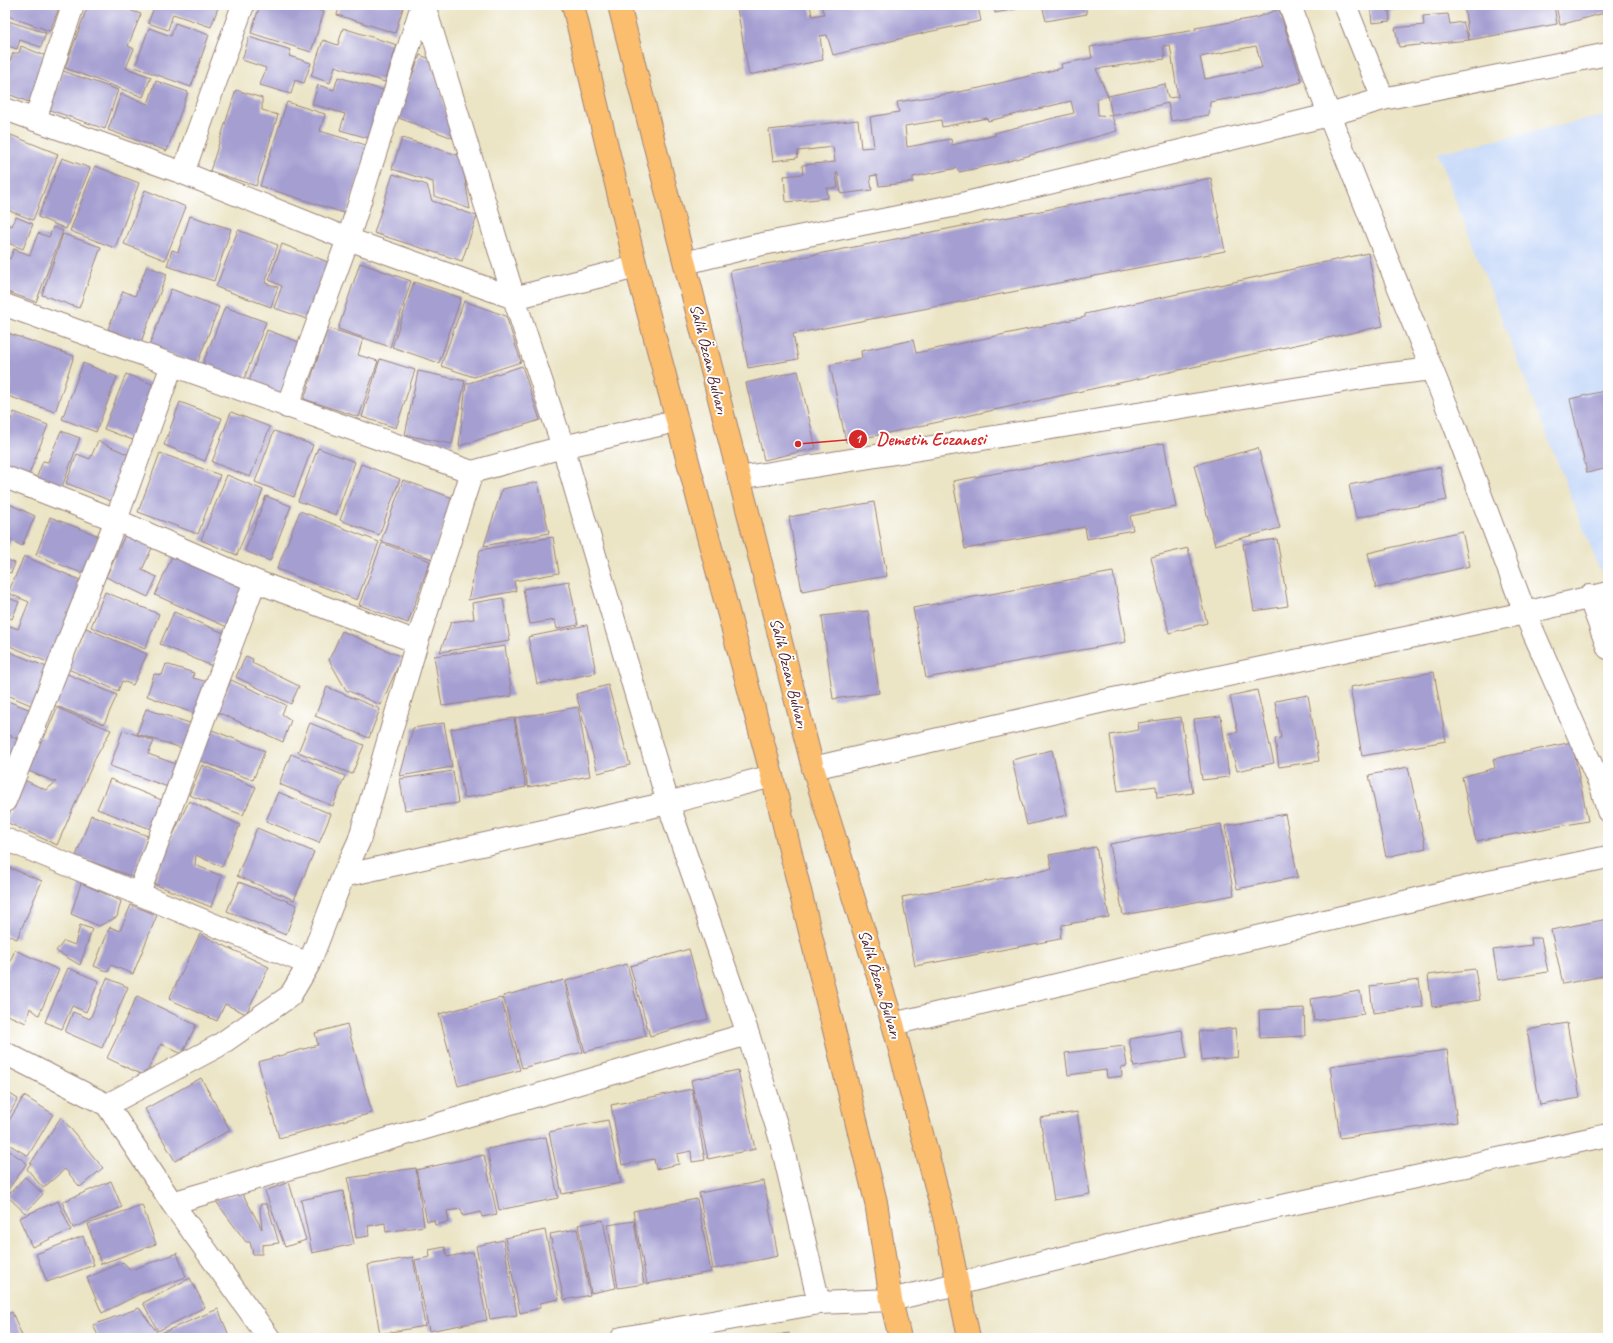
<svg xmlns="http://www.w3.org/2000/svg" width="1613" height="1343" font-family="Caveat,sans-serif">
  <style>
    .built { fill: #cbdcf9 }
    .building { fill: #a49ed1; fill-rule: evenodd }
    .lines { fill: none; stroke-linecap: round; stroke-linejoin: round }
    .minor-casing { stroke: #9a8278; stroke-width: 24 }
    .major-casing { stroke: #9a8278; stroke-width: 24 }
    .minor { stroke: #fff; stroke-width: 22 }
    .major { stroke: #fbbd6e; stroke-width: 22 }
    .labels { text-anchor: middle; dominant-baseline: central; stroke-width: 4; stroke-linejoin: round; paint-order: stroke }
    .street-label { font-size: 17px; fill: #4a1f2b; stroke: #fff }
    .leader { fill: none; stroke: #d62828; stroke-width: 1.5 }
    .callout-dot { fill: #d62828; stroke: #fff; stroke-width: 1.5 }
    .mark-label { font-size: 12px; text-anchor: middle; font-weight: bold; fill: #fff }
    .callout-label { font-size: 18px; text-anchor: middle; font-weight: bold; fill: #d62828; stroke: #fff; stroke-width: 4; stroke-linejoin: round; paint-order: stroke }
  </style>
  <rect width="100%" height="100%" fill="#fff"/>
  <filter id="ink" filterUnits="userSpaceOnUse"><feTurbulence type="fractalNoise" baseFrequency=".025" numOctaves="2"/><feDisplacementMap in="SourceGraphic" scale="8" xChannelSelector="R" yChannelSelector="G"/><feConvolveMatrix kernelMatrix="1 2 1 2 8 2 1 2 1" color-interpolation-filters="sRGB"/></filter>
  <filter id="wash" filterUnits="userSpaceOnUse"><feTurbulence type="fractalNoise" baseFrequency=".012" numOctaves="4" result="noise"/><feDisplacementMap in="SourceGraphic" scale="16" xChannelSelector="R" yChannelSelector="G"/><feGaussianBlur stdDeviation="0.9" result="paint"/><feColorMatrix in="noise" values="0 0 0 0 0 0 0 0 0 0 0 0 0 0 0 0 0 1.4 0 .05"/><feComposite in="paint" operator="in"/></filter>
  <g filter="url(#wash)">
    <rect width="100%" height="100%" fill="#ebe4c5"/>
    <path class="built" d="M1608,115V569L1600,571L1437,153Z"/>
    <g id="blocks">
      <path class="building" d="M5,5H60L50,31L5,15Z
        M88,5H115L141,14L128,46L134,49L126,68L151,77L143,97L65,68Z
        M155,5H219L211,27L173,14L168,30L148,23Z
        M260,5H301L324,12L311,52L251,33Z
        M318,5H331L330,9Z
        M340,5H404L395,33L337,15Z
        M755,5H810L812,16L824,14L821,5L984,6L978,7L981,21L928,32L833,55L827,35L820,36L823,60L749,75L737,8Z
        M994,5H1015L1016,9L995,13Z
        M1042,5H1085L1087,14L1046,21Z
        M1370,5H1423V6L1389,10L1390,21L1372,23Z
        M1464,5H1554L1557,24L1469,40Z
        M1556,5H1608V12L1560,25Z
        M1279,9L1302,82L1261,93L1210,102L1209,115L1171,121L1168,103L1112,116L1108,96L1165,84L1168,98L1178,97L1170,45L1163,46L1165,59L1096,69L1108,96L1097,99L1098,115L1112,116L1117,131L1002,163L959,172L957,168L913,177V182L879,186L877,175L870,176L872,190L841,194L838,173H836L838,188H827L828,198L786,202L784,176L803,174L802,165L835,162L833,147L798,151L797,158L773,161L769,130L858,120L861,148L874,147L870,117L899,112L897,102L936,96L980,88L1062,68L1061,64L1092,58L1090,47L1196,30L1195,28L1255,18ZM1256,46L1262,68L1205,79L1200,57ZM1071,101L1074,113L994,133L996,135L952,145L951,139L907,147L905,126L941,120L942,127L987,118L988,121Z
        M1448,14L1450,24L1463,22L1469,40L1399,47L1395,28L1424,25L1423,16Z
        M5,20L46,33L41,47L20,40L17,49L8,46L5,55Z
        M175,23L209,35L191,87L135,67L149,28L171,36Z
        M343,28L397,45L385,82L335,66L330,83L311,76L323,40L338,45Z
        M249,37L291,50L289,56L311,63L304,83L295,80L291,94L260,85L266,68L242,60Z
        M21,46L46,56L29,102L5,93V63L9,64L13,53H19Z
        M420,55L433,60L453,138L396,117Z
        M63,71L118,90L105,129L50,110Z
        M338,77L386,91L372,139L340,130L345,114L312,104L318,85L334,90Z
        M156,81L188,92L167,151L108,130L121,94L148,104Z
        M236,90L262,98V110L278,115L256,186L210,171Z
        M287,102L325,114L320,131L369,146L347,214L260,186Z
        M6,133L58,154L33,220L5,209Z
        M402,138L461,156L470,209L434,196L433,182L392,169Z
        M62,158L90,168L66,229L38,217Z
        M95,166L139,183L115,248L70,231Z
        M393,174L427,185L432,201L477,216L462,261L374,233Z
        M1211,178L1225,251L793,334L798,359L748,368L730,271Z
        M145,190L186,207L165,260L124,244Z
        M190,216L231,229L214,281L167,266L172,250L178,252Z
        M16,217L33,224L23,249L8,243L5,249V223L12,226Z
        M53,227L63,231L36,302L5,291V257L10,259L14,249L30,255L38,233L49,237Z
        M238,230L278,245L265,283L278,287L271,307L216,287Z
        M63,234L101,247L79,308L42,295Z
        M282,244L333,264L310,320L274,308L282,286L269,280Z
        M1368,253L1383,326L846,442L830,365L862,358L861,351L913,340L916,353L1085,317V314Z
        M360,263L411,281L390,347L338,329Z
        M147,266L167,274L141,342L108,329L123,291L135,296Z
        M414,282L461,298L439,363L392,347Z
        M171,289L219,307L197,364L149,346Z
        M464,301L506,316L521,362L474,377L441,366Z
        M225,307L266,322L243,382L202,366Z
        M328,328L363,339L358,355L378,361L359,417L304,399Z
        M267,330L299,342L279,398L247,387Z
        M5,332L74,356L55,412L5,395Z
        M380,359L415,370L396,428L362,417Z
        M83,363L117,377L96,432L62,419Z
        M522,366L540,420L459,446L466,384Z
        M418,371L465,381L452,444L405,435Z
        M798,371L816,448L764,460L746,383Z
        M126,374L160,387L138,442L104,429Z
        M1608,390V468L1587,473L1570,399Z
        M180,402L222,418L205,461L164,445Z
        M14,412L48,425L27,480L5,472V435Z
        M231,412L270,427L250,477L212,462Z
        M61,431L80,438L62,487L36,479L43,461L48,462Z
        M274,431L313,445L294,497L255,482Z
        M98,441L129,455L111,501L66,483L77,454L90,459Z
        M1164,443L1176,507L1130,516L1133,530L1087,539L1085,527L965,549L953,481Z
        M318,448L355,462L336,515L298,501Z
        M1258,448L1280,528L1215,545L1194,465Z
        M160,453L220,475L198,534L138,512Z
        M361,464L400,479L379,535L340,520Z
        M1440,467L1447,500L1356,518L1349,485Z
        M227,475L263,490L237,555L201,540Z
        M403,480L453,498L432,559L381,541Z
        M538,482L549,533L484,546L502,489Z
        M266,496L291,506L270,561L245,551Z
        M5,502L35,516L22,546L11,540L7,552L5,551Z
        M874,502L887,576L802,591L789,517Z
        M300,511L379,542L357,600L277,569Z
        M50,517L99,536L84,574L36,555Z
        M1462,531L1470,566L1376,588L1368,553Z
        M125,535L152,548L142,570L157,577L148,597L106,577Z
        M553,537L559,573L514,581L516,591L468,600L480,550Z
        M1277,539L1288,606L1254,611L1243,544Z
        M382,543L430,561L408,623L359,605Z
        M1188,548L1207,623L1169,633L1151,557Z
        M174,552L246,585L227,627L155,595Z
        M24,556L87,583L52,664L5,644V624L18,629L29,602L8,593Z
        M5,559L15,563L11,573L5,571Z
        M1113,572L1126,642L926,678L913,608Z
        M569,581L578,625L557,629L555,620L530,624L523,589Z
        M105,592L159,614L145,649L91,627Z
        M5,597L19,602L12,619L5,616Z
        M503,598L510,641L440,652L451,622L474,619L472,603Z
        M868,611L879,693L833,699L822,616Z
        M174,612L226,634L212,666L160,644Z
        M587,625L596,673L537,684L528,637Z
        M86,628L147,654L133,685L122,681L118,691L68,669Z
        M342,631L402,657L381,705L346,690L329,660Z
        M505,646L512,696L442,706L434,656Z
        M5,650L49,668L33,706L5,694Z
        M246,656L253,659L252,663L299,686L291,704L236,677Z
        M166,664L194,673L193,678L211,683L201,716L147,696L154,674L162,675Z
        M1434,672L1446,741L1362,756L1350,687Z
        M65,673L117,695L104,724L50,704Z
        M231,680L286,705L282,714L291,720L283,742L215,711L217,699L223,700Z
        M608,685L630,765L598,773L576,694Z
        M327,687L380,709L369,738L315,716Z
        M1257,690L1274,763L1237,771L1228,734L1238,732L1230,696Z
        M1308,695L1319,761L1279,767L1275,739L1281,738L1275,701Z
        M5,700L31,710L18,739L9,735L18,740L7,765L5,764Z
        M578,707L590,776L528,787L515,718Z
        M57,708L111,730L95,759L57,845L6,822L24,780L46,790L56,782L23,769L37,735L44,738Z
        M146,709L193,724L185,749L137,734Z
        M1221,716L1229,777L1202,780L1194,719Z
        M1181,717L1193,793L1157,798L1156,786L1118,791L1110,735L1139,730L1138,723Z
        M514,718L526,787L464,798L451,729Z
        M310,723L364,745L352,774L298,752Z
        M444,723L452,767L400,776L413,728Z
        M123,730L154,741L148,754L176,764L168,787L110,766Z
        M212,730L265,751L253,780L198,760Z
        M1572,742L1588,821L1476,841L1462,777L1495,768L1493,759Z
        M1052,750L1067,815L1027,825L1012,760Z
        M291,754L345,776L333,806L279,784Z
        M202,765L256,787L243,815L189,795Z
        M1408,767L1426,848L1386,857L1369,775Z
        M453,771L458,803L405,810L400,779Z
        M110,779L164,801L151,829L97,809Z
        M278,792L331,814L319,843L266,821Z
        M189,801L240,825L222,867L196,855L195,865L222,876L211,907L154,884L169,843Z
        M1285,814L1298,877L1237,889L1225,826Z
        M91,815L148,836L133,877L76,856Z
        M1221,824L1234,895L1123,915L1110,844Z
        M257,828L314,852L294,900L237,876Z
        M1096,847L1109,917L1062,925L1060,939L915,966L902,897L1052,869L1049,855Z
        M5,866L42,881L17,939L5,934Z
        M239,882L297,905L286,935L227,911Z
        M81,883L121,901L117,917L99,926L71,914Z
        M131,905L157,915L133,974L111,965L108,972L94,966L110,927L120,931Z
        M1608,919V975L1563,984L1551,930Z
        M80,925L92,929L80,965L56,951L64,941L75,945Z
        M200,934L269,967L246,1014L225,1004L217,1021L169,999Z
        M1531,938H1541L1548,972L1498,980L1493,950L1532,945Z
        M689,949L708,1019L650,1036L630,966Z
        M15,950L59,970L39,1015L30,1008L26,1023L5,1014V973Z
        M627,964L646,1036L585,1052L566,981Z
        M68,968L99,981L86,1012L72,1006L62,1029L45,1022Z
        M1475,969L1480,1000L1432,1007L1428,975Z
        M107,978L128,987L102,1048L65,1032L73,1012L90,1019Z
        M564,980L583,1052L522,1068L503,996Z
        M1419,980L1423,1007L1373,1013L1370,986Z
        M1360,991L1364,1014L1314,1021L1311,999Z
        M137,996L196,1025L182,1054L161,1044L145,1076L107,1058Z
        M501,998L520,1070L458,1086L439,1014Z
        M1304,1008L1305,1036L1260,1038L1259,1010Z
        M1567,1023L1580,1098L1540,1105L1527,1030Z
        M347,1024L372,1113L279,1138L258,1062L318,1045L315,1033Z
        M1235,1028L1238,1057L1202,1061L1199,1032Z
        M1182,1030L1187,1058L1134,1067L1129,1039Z
        M1124,1046L1127,1066L1121,1067L1122,1076L1107,1078L1106,1070L1068,1075L1065,1053Z
        M1447,1050L1457,1122L1340,1138L1330,1066Z
        M738,1070L755,1149L708,1159L691,1080Z
        M201,1078L230,1130L175,1161L145,1109Z
        M692,1089L705,1160L692,1162L691,1151L677,1154L679,1164L656,1169L654,1159L622,1165L611,1105Z
        M5,1091L18,1099L5,1121Z
        M24,1096L53,1114L28,1156L5,1142V1127Z
        M1077,1112L1090,1194L1054,1200L1040,1118Z
        M61,1117L103,1168L80,1187L65,1169L43,1188L27,1169Z
        M608,1120L621,1183L562,1194L549,1132Z
        M546,1137L558,1198L499,1210L487,1149Z
        M5,1148L27,1163L5,1194Z
        M484,1155L497,1214L482,1217L481,1212L463,1216L461,1209L447,1211L449,1222L435,1225L434,1220L427,1221L416,1170Z
        M416,1168L424,1226L386,1232L385,1223L368,1226L369,1236L356,1238L348,1178Z
        M25,1177L43,1194L25,1213L7,1196Z
        M111,1181L122,1207L73,1228L62,1202Z
        M764,1181L778,1256L713,1269L699,1193Z
        M289,1182L306,1240L285,1247L265,1191Z
        M343,1191L354,1244L312,1253L301,1200Z
        M242,1193L262,1229L260,1210L261,1204H267L279,1243L262,1245V1254H253L250,1242H246L215,1200Z
        M697,1199L711,1272L647,1284L633,1211Z
        M58,1201L71,1230L32,1247L19,1218Z
        M142,1205L156,1244L101,1264L88,1224Z
        M603,1220L616,1288L591,1293L578,1225Z
        M634,1221L644,1284L618,1288L608,1225Z
        M577,1229L590,1295L564,1300L550,1234Z
        M545,1230L559,1299L540,1303V1308L520,1313L505,1238Z
        M83,1236L94,1265L47,1282L36,1254Z
        M503,1240L517,1315L490,1319L476,1246Z
        M445,1247L447,1257L473,1252L487,1320L429,1331L415,1260L430,1257L429,1250Z
        M177,1253L186,1277L140,1294L102,1313L87,1278L123,1262L131,1270Z
        M413,1257L425,1326L380,1334L368,1265Z
        M190,1278L205,1307L158,1331L143,1303Z
        M139,1308L157,1332L141,1338H99L93,1325Z
        M218,1309L230,1338H162L159,1334Z
        M12,1312L23,1338H5V1315Z
        M789,1333L790,1338H769V1337Z"/>
    </g>
  </g>
  <g filter="url(#ink)">
    <use href="#blocks" fill-opacity="0" stroke="#9a8278" stroke-width="1"/>
    <g class="lines">
      <g class="minor-casing">
        <path id="minor" d="M424,5L514,298L563,447L668,803L748,1034L780,1137L819,1303
          M1290,5L1329,115L1454,424L1525,613L1602,789L1608,811
          M1345,5L1383,99
          M5,109L183,173L348,239L514,298L636,267
          M35,120L73,5
          M183,173L243,5
          M685,263L758,245L962,204L1329,115L1383,99L1608,54
          M5,305L472,472L417,642L359,841L343,876L309,964L290,996L218,1046L107,1105
          M287,407L348,239L422,5
          M472,472L563,447L676,421
          M5,477L116,520L255,581L417,642
          M739,478L1375,376L1431,369
          M1589,596L1608,648
          M813,768L1104,701L1525,613L1608,593
          M5,801L116,520L172,365
          M5,839L309,964
          M343,876L668,803L772,776
          M139,893L255,581
          M893,1024L1484,883L1608,857
          M5,1053L107,1105L172,1203L269,1338
          M172,1203L473,1114L748,1034
          M622,1338L819,1303L891,1300L1209,1222L1608,1135"/>
      </g>
      <g class="major-casing">
        <path id="major" d="M573,5L636,267L772,776L876,1202L891,1300L900,1338
          M619,5L813,768L893,1024L944,1217L969,1338"/>
      </g>
      <use href="#minor" class="minor"/>
      <use href="#major" class="major"/>
    </g>
  </g>
  <g class="labels">
    <g class="street-label">
      <text transform="translate(709 359) rotate(76)">Salih Özcan Bulvarı</text>
      <text transform="translate(789 673) rotate(76)">Salih Özcan Bulvarı</text>
      <text transform="translate(880 984) rotate(73)">Salih Özcan Bulvarı</text>
    </g>
  </g>
  <path class="leader" d="M798 444L858 439"/>
  <g class="callout-dot">
    <circle cx="798" cy="444" r="4"/>
    <circle cx="858" cy="439" r="10"/>
  </g>
  <g class="mark-label">
    <text x="858" y="443">1</text>
  </g>
  <g class="callout-label">
    <text x="931" y="445">Demetin Eczanesi</text>
  </g>
  <rect width="1613" height="1343" fill="none" stroke="#fff" stroke-width="20"/>
</svg>
